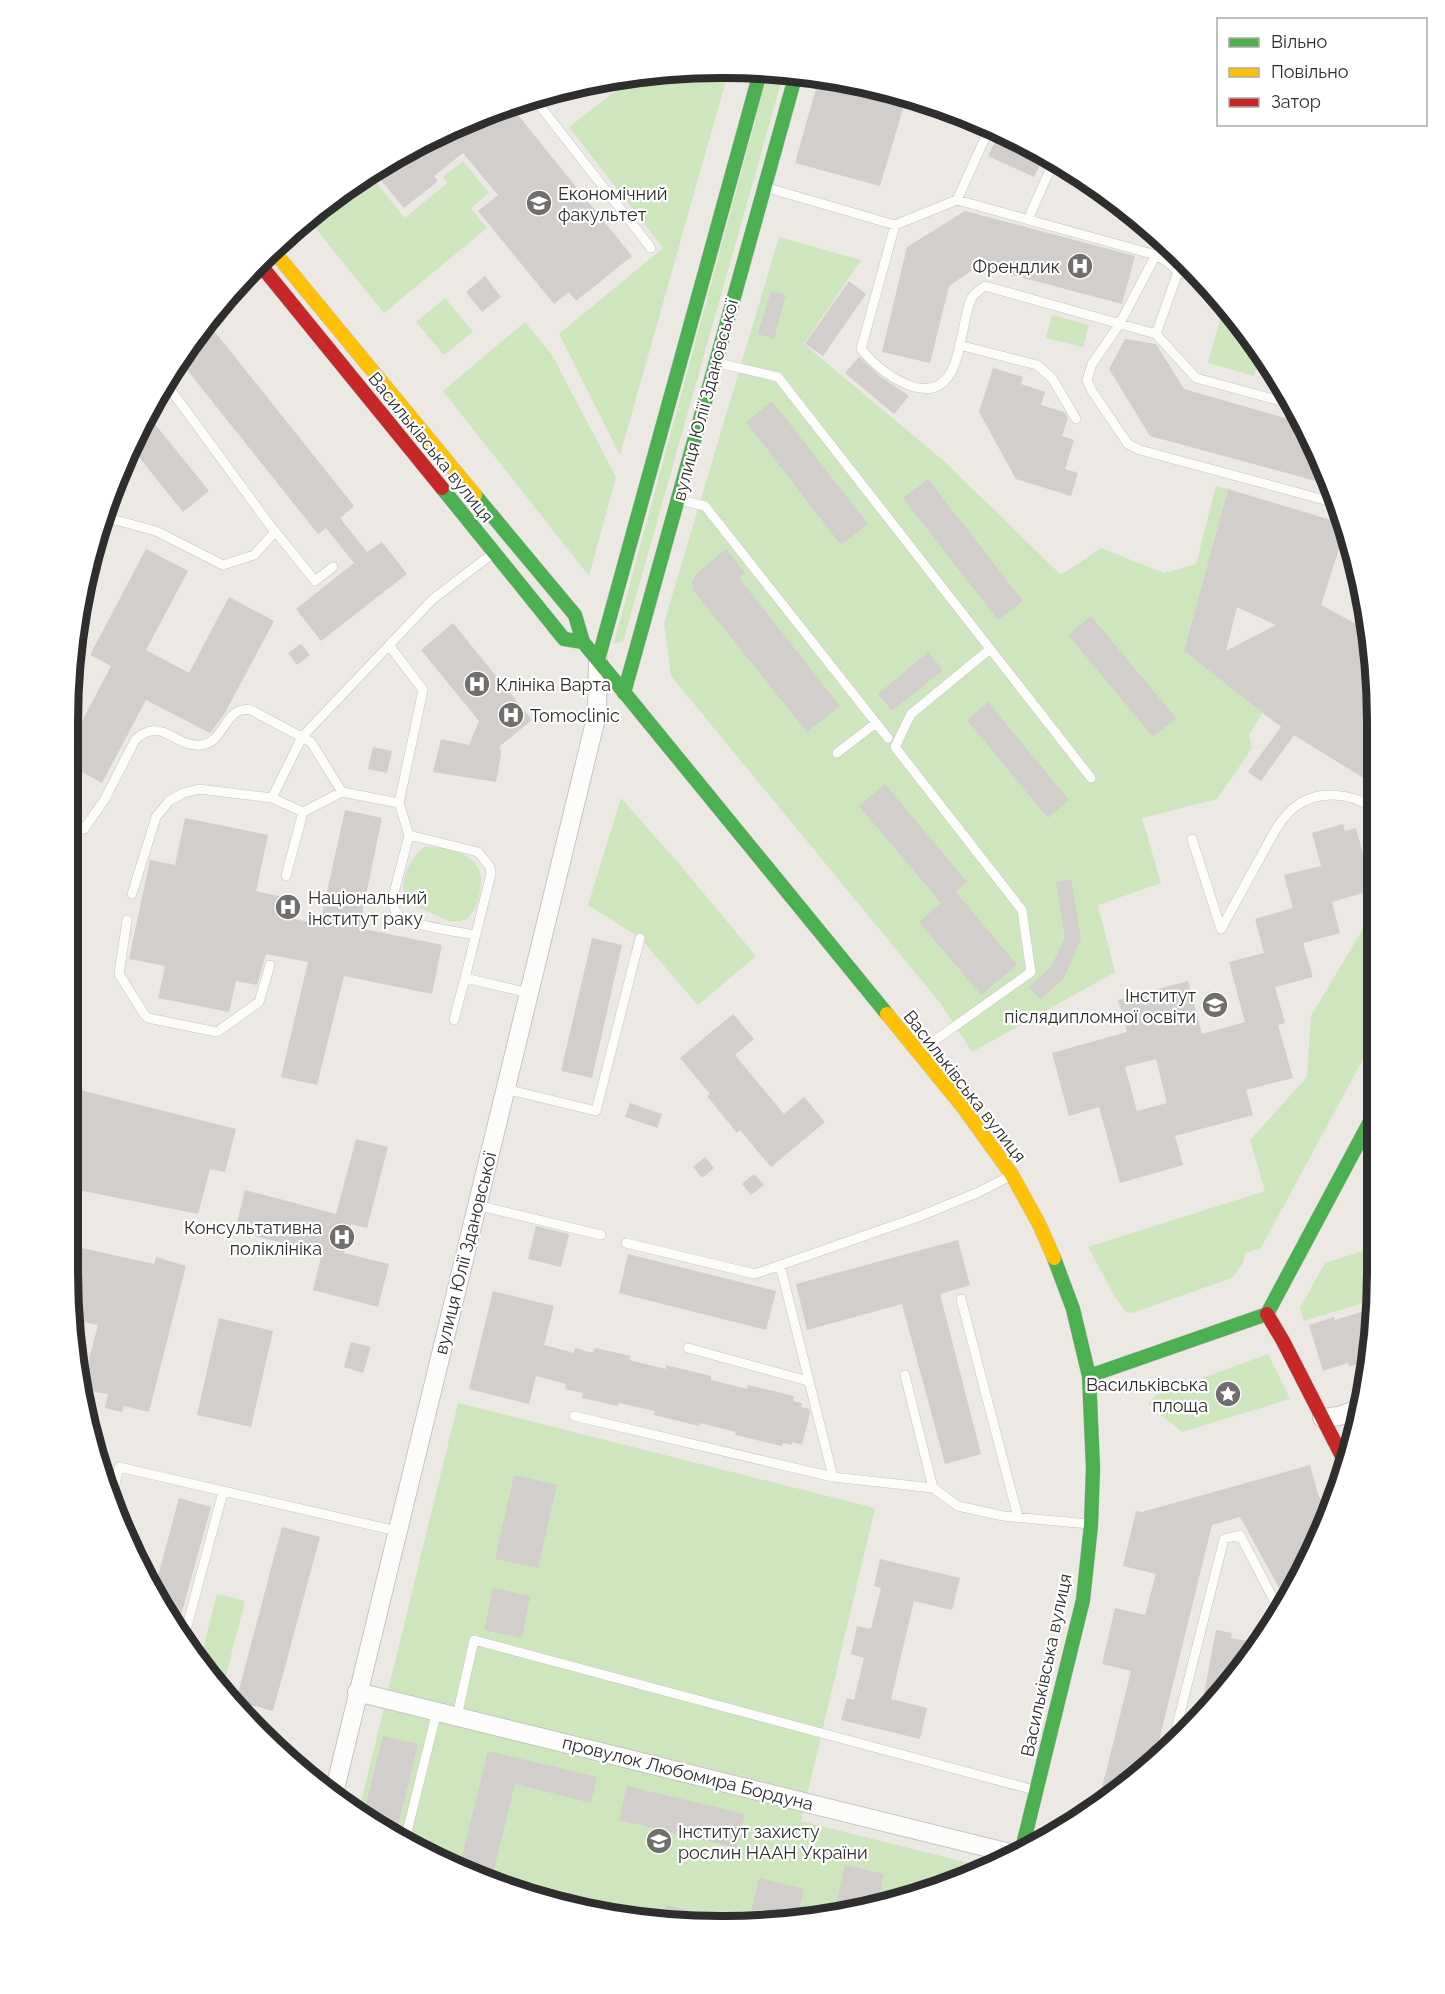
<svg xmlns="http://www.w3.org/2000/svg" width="1445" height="1994" font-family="Raleway,sans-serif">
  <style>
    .green { fill: #cee6be }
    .building { fill: #d1cecb; fill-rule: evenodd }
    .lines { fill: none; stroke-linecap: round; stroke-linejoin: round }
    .lane-casing { stroke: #c5c4c5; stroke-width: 10 }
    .street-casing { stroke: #c5c4c5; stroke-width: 20 }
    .fast-casing { stroke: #c5c4c5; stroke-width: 15 }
    .slow-casing { stroke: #c5c4c5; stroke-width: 15 }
    .jam-casing { stroke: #c5c4c5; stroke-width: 15 }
    .lane { stroke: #fcfcfb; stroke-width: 9 }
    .street { stroke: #fcfcfb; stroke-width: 18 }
    .fast { stroke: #4caf50; stroke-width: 14 }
    .slow { stroke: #ffc107; stroke-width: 14 }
    .jam { stroke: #c62828; stroke-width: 14 }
    .labels { text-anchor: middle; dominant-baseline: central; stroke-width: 4.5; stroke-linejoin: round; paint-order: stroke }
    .poi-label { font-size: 18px; fill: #2e2e2e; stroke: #fff; text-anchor: start }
    .street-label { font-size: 18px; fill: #2e2e2e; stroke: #fff }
    .rim { fill: none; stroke: #2e2e2e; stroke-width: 8 }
  </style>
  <rect width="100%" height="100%" fill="#ece8e4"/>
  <path class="green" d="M769,69L784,72L623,642L614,643Z
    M729,70L620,455L559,334L663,248L569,127L639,73Z
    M463,161L489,193L471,208L487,228L384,313L307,218L369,174L405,218L447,183L443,177Z
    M779,237L861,260L804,344L945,462L1061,575L1101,548L1164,573L1196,564L1216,486L1228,489L1184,651L1263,712L1249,735L1252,748L1217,799L1142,818L1161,883L1098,905L1115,972L972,1052L941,1004L671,676L664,623Z
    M445,298L473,332L444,355L416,322Z
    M1224,306L1228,308L1261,350L1254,376L1208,363Z
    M1052,315L1089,325L1083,347L1046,338Z
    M525,322L552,355L616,477L589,576L443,391Z
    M621,798L680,865L756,956L698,1005L640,938L588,905Z
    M424,847C451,846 489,856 480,891C478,903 475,911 466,920L451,922L406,902C397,886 410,856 424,847Z
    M1374,910V1039L1261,1248L1245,1253L1243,1263L1232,1278L1132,1313L1126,1312L1115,1297L1088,1247L1265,1191L1250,1140L1307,1077L1311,1016Z
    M1376,1247V1299L1304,1321L1300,1308L1325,1263Z
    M1268,1354L1290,1399L1182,1432L1148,1404L1156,1395Z
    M458,1403L875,1508L801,1821L969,1863L965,1879L808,1921H637L553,1904L433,1859L359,1810Z
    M217,1594L245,1601L223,1687L200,1660Z"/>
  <path class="building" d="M819,78L892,90L907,95L880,186L795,163Z
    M509,104L632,256L576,301L569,292L554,304L478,211L498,195L463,153L434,176L438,181L404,208L373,171L395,155L411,148L421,159L465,124Z
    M1000,131L1012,135L1045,155L1034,177L988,156Z
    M965,211L1135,256L1122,304L978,266L949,286L930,363L882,352L907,247Z
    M485,276L501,297L482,312L466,292Z
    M849,281L866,294L823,356L805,344Z
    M771,291L786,295L774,339L758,334Z
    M207,322L354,506L340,518L367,552L382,542L407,574L321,641L296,609L354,563L326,528L318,534L180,361Z
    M1125,339L1156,344L1184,389L1302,423L1328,472L1331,485L1150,436L1109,369Z
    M859,357L881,377L909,396L894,414L845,373Z
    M993,368L1023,377L1021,384L1045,392L1041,405L1064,412L1068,418L1062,436L1074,440L1065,469L1078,473L1071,496L1016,479L979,412Z
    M772,401L868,524L841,545L746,422Z
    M146,413L209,491L183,512L130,446Z
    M928,479L1023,601L998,620L903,498Z
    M1228,489L1341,523L1344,533L1321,605L1371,632L1373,784L1294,735L1261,781L1248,772L1281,727L1184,651ZM1237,607L1276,625L1226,651Z
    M146,549L188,571L146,650L189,673L229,597L274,621L225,713L210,733L146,700L102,783L68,764V748L111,666L90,655Z
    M726,549L745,573L739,578L840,706L807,732L693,590L692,582L696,574Z
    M1091,616L1176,718L1153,737L1068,635Z
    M453,623L532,720L500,746L501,755L496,782L433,772L441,739L469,745L479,721L421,650Z
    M301,644L310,655L297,665L288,653Z
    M928,652L943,670L892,711L878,694Z
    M988,702L1069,800L1048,818L967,720Z
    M373,747L392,751L387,773L368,769Z
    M885,784L967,882L955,891L1017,965L981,995L919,922L941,903L859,806Z
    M345,810L382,818L359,928L442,945L432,994L344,976L317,1085L281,1077L308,962L266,954L257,985L236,981L229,1012L158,998L165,966L129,959L150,860L175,865L185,818L268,835L256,891L283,897L279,916L320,924Z
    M1343,824L1345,831L1356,828L1373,890L1332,902L1340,933L1303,943L1313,977L1275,987L1285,1023L1278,1025L1293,1078L1246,1090L1253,1115L1175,1136L1183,1165L1120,1183L1099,1107L1069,1116L1052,1053L1127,1032L1118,1000L1188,981L1202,1034L1245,1022L1229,962L1264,953L1255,919L1293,908L1284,875L1321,866L1312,833ZM1156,1059L1167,1103L1137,1111L1125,1067Z
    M1071,879L1081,939L1063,980L1040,999L1029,987L1051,967L1065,937L1056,882Z
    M592,938L622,945L592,1078L561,1071Z
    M733,1014L754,1039L735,1055L784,1114L804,1097L825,1122L771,1167L740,1130L737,1133L707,1096L710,1094L680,1058Z
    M68,1087L236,1129L225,1172L210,1169L198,1214L68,1188Z
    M630,1103L662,1114L657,1128L625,1117Z
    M356,1139L388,1147L367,1228L351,1224L344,1253L389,1264L378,1307L313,1290L322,1253L235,1231L245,1190L336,1214Z
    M705,1157L714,1168L702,1178L693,1167Z
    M754,1174L764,1185L751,1195L742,1184Z
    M536,1226L569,1234L561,1267L528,1259Z
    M958,1240L970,1285L940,1294L981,1454L945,1464L902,1304L807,1330L796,1284Z
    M68,1245L154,1264L156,1257L186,1266L149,1412L124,1406L122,1412L105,1408L108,1394L83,1390L82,1385L98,1325L74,1320L68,1272Z
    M628,1254L776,1291L766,1330L619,1293Z
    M493,1291L554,1306L544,1345L574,1353L575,1348L593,1353L595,1348L631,1356L629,1360L666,1369V1365L711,1376V1380L747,1389L748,1385L794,1396L793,1401L802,1403L801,1407L809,1409L810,1413L802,1445L792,1442V1445L783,1443L782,1446L735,1435L736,1432L700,1423L699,1426L654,1415L655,1411L619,1403L618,1406L582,1398L583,1393L565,1389L566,1384L536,1376L529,1404L469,1389Z
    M1371,1309L1375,1322L1368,1360L1349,1367L1348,1363L1323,1371L1309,1325L1334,1317L1335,1320Z
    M219,1318L273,1331L251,1427L197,1415Z
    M351,1342L371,1347L363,1373L344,1367Z
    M1310,1465L1318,1494L1328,1513L1310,1562L1286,1600L1240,1517L1212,1525L1153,1765L1098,1804L1131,1671L1102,1664L1115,1608L1145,1615L1156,1574L1123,1566L1136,1511L1142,1512Z
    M514,1475L557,1485L538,1568L495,1559Z
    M179,1498L211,1507L176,1633L154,1591Z
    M282,1527L320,1537L273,1711L236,1701Z
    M880,1559L960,1578L952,1610L914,1601L891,1699L927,1708L920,1739L841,1720L847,1698L854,1700L864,1658L851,1654L857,1626L871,1629L881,1588L874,1586Z
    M493,1588L530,1596L522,1638L484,1630Z
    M1216,1630L1232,1633L1231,1638L1259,1643L1242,1671L1200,1715Z
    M383,1736L418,1744L396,1834L364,1813Z
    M488,1751L597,1777L591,1803L515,1784L491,1881L459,1869Z
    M627,1786L745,1814L737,1848L619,1820Z
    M845,1865L884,1874L878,1902L834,1914Z
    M759,1878L804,1889L796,1921H749Z
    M666,1905L709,1915L708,1921H662Z"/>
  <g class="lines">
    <g class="lane-casing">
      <path id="lane" d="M533,97L651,248
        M768,188L895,225
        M957,200L990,127
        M1028,219L1054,161
        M1156,255L1119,325L1092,364L1087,380L1092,391L1128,444L1140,450L1336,503
        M1202,279L1178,272L1169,263L1156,255L957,200L895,225L861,349C874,365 894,381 914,387C964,400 958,329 971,299C974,293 980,290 985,286L1156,334L1196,378L1292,404
        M1156,334L1178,272
        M959,345L1037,365L1052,378L1076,419
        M718,363L778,377L1091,778
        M679,500L705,506L888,738
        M104,517L156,531L223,565L254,555L275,532L165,382
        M275,531L315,581L333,567
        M389,645L423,690L399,803L409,835L478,852L490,867L491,874L465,978L529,993
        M837,753L876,723
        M272,798L302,737L433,599L492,554
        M68,820L84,829L105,799L135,740C162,715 175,748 201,745C225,743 224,705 251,710L311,742L342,792
        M409,835L392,901C394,907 395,913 401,917C414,926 459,932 476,935
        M1192,839L1221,929C1234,905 1248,880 1261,856C1271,839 1279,819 1295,807C1318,789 1351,793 1373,808
        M286,876L303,812L342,792L399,803
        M132,894L156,817L169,801L183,793L199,789L272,798L303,812
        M127,920L119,974L144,1014L148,1018L217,1032L259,1002L270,965
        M454,1020L465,978
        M920,1051L1031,972L1022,910L895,747L911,714L990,649
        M505,1089L596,1111L640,938
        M476,1205L601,1235
        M626,1243L755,1274L918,1217L979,1192L1010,1176
        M780,1265L833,1477
        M961,1299L1018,1517
        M688,1348L808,1381
        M574,1416L833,1477L933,1488L905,1375
        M933,1488L958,1506L1003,1516L1089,1524
        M111,1502L119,1467L397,1531
        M183,1641L223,1492
        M457,1716L474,1640L1034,1790
        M1172,1745L1224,1539L1240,1535L1279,1610
        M405,1840L437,1711"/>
    </g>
    <g class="street-casing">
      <path id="street" d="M1322,1418L1339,1416L1361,1408
        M357,1692L1018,1855
        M334,1793L597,714L598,660"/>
    </g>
    <g class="fast-casing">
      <path id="fast" d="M442,488L564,639L583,642
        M475,495L575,615L583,642L887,1014
        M598,660L761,69
        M624,693L796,74
        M1267,1314L1375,1112
        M1089,1376L1267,1314
        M1021,1853L1083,1600L1091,1525L1093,1468L1089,1376L1073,1309L1054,1258"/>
    </g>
    <g class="slow-casing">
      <path id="slow" d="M272,249L475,495
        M887,1014L963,1107L1012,1175L1039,1224L1054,1258"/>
    </g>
    <g class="jam-casing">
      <path id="jam" d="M258,262L442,488
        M1267,1314L1283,1341L1346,1464"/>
    </g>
    <use href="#lane" class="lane"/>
    <use href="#street" class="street"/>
    <use href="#fast" class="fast"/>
    <use href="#slow" class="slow"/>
    <use href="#jam" class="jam"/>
  </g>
  <defs>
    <g id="university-disc" transform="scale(1.35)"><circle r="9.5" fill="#706f6e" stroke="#fff"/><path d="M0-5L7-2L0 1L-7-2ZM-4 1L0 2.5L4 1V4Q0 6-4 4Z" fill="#fff"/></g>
    <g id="hospital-disc" transform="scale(1.35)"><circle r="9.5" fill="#706f6e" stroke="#fff"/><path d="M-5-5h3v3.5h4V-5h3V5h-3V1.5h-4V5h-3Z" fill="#fff"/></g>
    <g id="sight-disc" transform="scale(1.35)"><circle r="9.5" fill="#706f6e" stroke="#fff"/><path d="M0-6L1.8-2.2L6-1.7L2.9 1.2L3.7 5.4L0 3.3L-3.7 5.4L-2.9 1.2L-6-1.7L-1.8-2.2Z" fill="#fff"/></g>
  </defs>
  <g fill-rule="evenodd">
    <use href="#university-disc" x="539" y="203"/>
    <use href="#hospital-disc" x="1080" y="266"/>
    <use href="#hospital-disc" x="477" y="684"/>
    <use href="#hospital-disc" x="511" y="715"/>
    <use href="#hospital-disc" x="288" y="907"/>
    <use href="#university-disc" x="1215" y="1005"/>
    <use href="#hospital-disc" x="342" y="1237"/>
    <use href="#sight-disc" x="1228" y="1394"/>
    <use href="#university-disc" x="659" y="1841"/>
  </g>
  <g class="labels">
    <g class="poi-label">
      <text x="558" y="193">Економічний<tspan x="558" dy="21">факультет</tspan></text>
      <text x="1060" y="266" text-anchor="end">Френдлик</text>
      <text x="496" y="684">Клініка Варта</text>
      <text x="530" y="715">Tomoclinic</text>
      <text x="308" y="897">Національний<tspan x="308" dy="21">інститут раку</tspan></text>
      <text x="1196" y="995" text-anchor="end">Інститут<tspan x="1196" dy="21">післядипломної освіти</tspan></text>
      <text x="322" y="1227" text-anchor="end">Консультативна<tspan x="322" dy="21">поліклініка</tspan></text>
      <text x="1208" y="1384" text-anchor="end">Васильківська<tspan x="1208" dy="21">площа</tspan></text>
      <text x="678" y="1831">Інститут захисту<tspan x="678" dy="21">рослин НААН України</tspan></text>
    </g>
    <g class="street-label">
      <text transform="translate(705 400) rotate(-75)">вулиця Юлії Здановської</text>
      <text transform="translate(431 447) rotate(51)">Васильківська вулиця</text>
      <text transform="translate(965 1086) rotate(52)">Васильківська вулиця</text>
      <text transform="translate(465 1253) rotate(-76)">вулиця Юлії Здановської</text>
      <text transform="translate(1046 1665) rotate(-78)">Васильківська вулиця</text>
      <text transform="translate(688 1773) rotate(14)">провулок Любомира Бордуна</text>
    </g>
  </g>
  <path d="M0 0H1445V1994H0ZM722 78H723A644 644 0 0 1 1367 722V1272A644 644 0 0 1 723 1916H722A644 644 0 0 1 78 1272V722A644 644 0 0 1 722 78Z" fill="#fff" fill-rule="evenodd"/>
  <path class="rim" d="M722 78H723A644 644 0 0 1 1367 722V1272A644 644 0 0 1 723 1916H722A644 644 0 0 1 78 1272V722A644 644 0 0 1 722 78Z"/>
  <rect x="1217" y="18" width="210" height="108" fill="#ffffff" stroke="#ababab" stroke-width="1.5"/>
  <rect x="1229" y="38" width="30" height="9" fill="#4caf50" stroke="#ababab" stroke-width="1.5"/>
  <text x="1271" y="48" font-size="18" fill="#2e2e2e">Вільно</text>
  <rect x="1229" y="68" width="30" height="9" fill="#ffc107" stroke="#ababab" stroke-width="1.5"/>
  <text x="1271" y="78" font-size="18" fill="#2e2e2e">Повільно</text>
  <rect x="1229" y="98" width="30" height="9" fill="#c62828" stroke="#ababab" stroke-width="1.5"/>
  <text x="1271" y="108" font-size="18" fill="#2e2e2e">Затор</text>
</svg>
